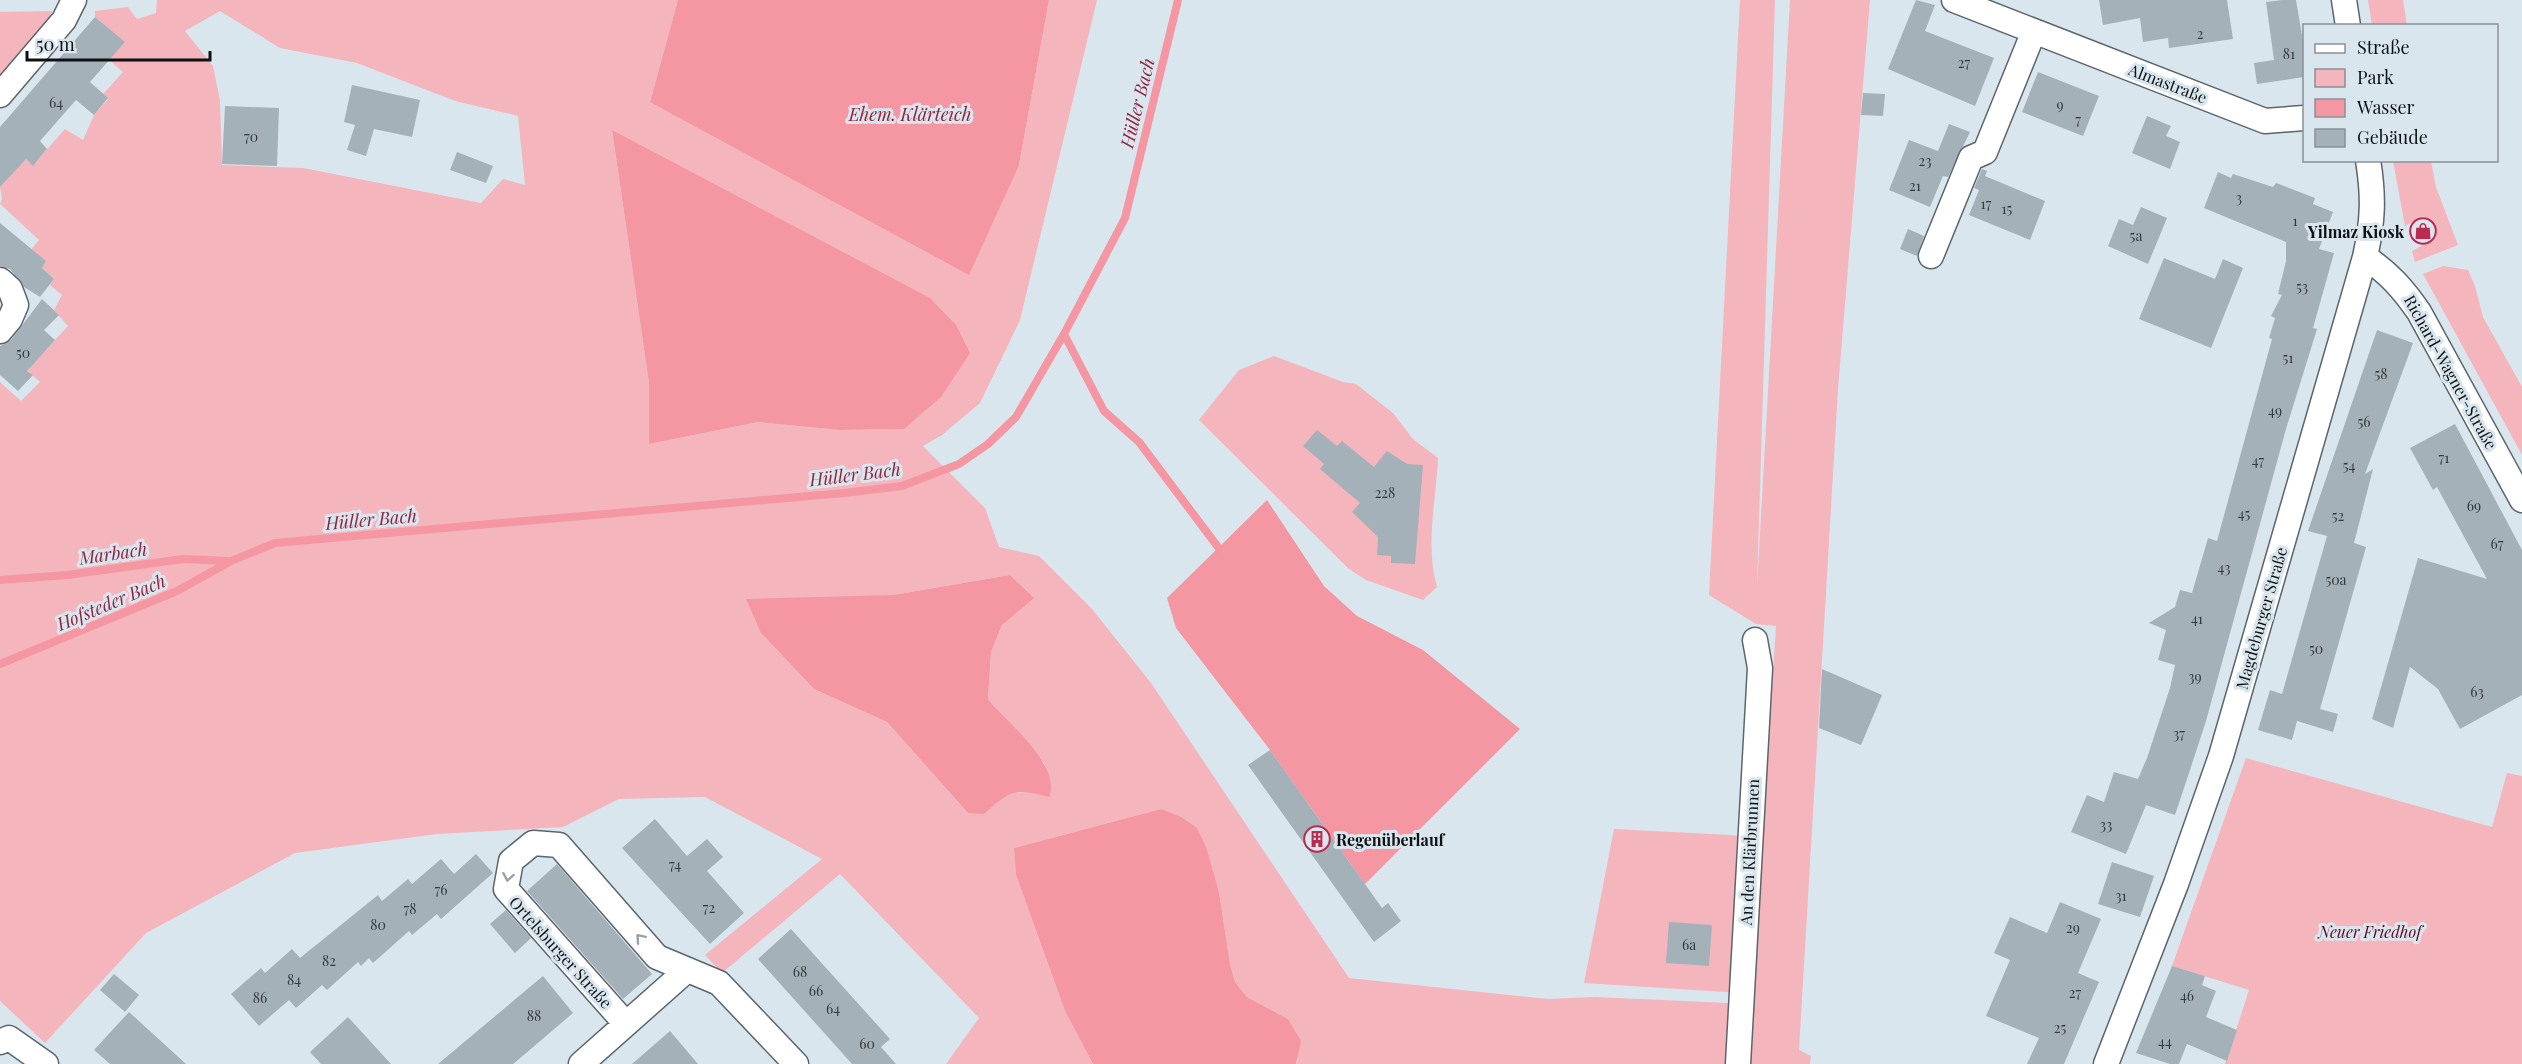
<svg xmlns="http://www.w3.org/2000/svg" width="2522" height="1064" font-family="'Playfair Display',serif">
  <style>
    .green { fill: #f5b5bc; fill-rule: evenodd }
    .water { fill: #f596a3 }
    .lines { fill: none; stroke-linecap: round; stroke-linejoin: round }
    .stream { stroke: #f596a3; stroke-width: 8 }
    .building { fill: #a5b1b8 }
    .minor-casing { stroke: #5b656c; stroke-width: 27 }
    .minor { stroke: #fff; stroke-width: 24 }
    .oneway { stroke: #9ea0a1 }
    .labels { text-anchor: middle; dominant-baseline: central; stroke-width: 6; stroke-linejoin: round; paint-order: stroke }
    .number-label { font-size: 14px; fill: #33393c }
    .street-label { font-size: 16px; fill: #0d1113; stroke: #dae6ee }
    .poi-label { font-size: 16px; font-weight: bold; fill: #0d1113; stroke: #dae6ee; text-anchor: end }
    .park-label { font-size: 16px; font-style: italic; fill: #5d0821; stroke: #dae6ee }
    .water-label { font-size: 18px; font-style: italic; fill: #91233e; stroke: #dae6ee }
  </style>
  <rect width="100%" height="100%" fill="#dae6ee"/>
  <path class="green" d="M157,0H678L650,102L1019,165L1049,0H1097L1020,320L980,403L942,435L923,446L985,508L999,547L1039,556L1092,609L1151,683L1349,978L1548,999L1595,997L1751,1004L1776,626L1756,624L1709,595L1740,0H1775L1757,587L1790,0H1870L1838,389L1799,1050L1811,1056L1810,1064H1296L1298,1060L1288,1019L1247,997L1235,982L1230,964L1219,892L1197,828L1161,809L1014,848L1016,875L1065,1011L1093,1064H946L979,1018L840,874L722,973L705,955L822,859L705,797L619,799L563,827L437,834L295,853L146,933L45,1043L0,1001V382L21,401L40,382L27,370L68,326L54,310L62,295L50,285L54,279L42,268L46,261L31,250L39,240L0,204L2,199L0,187L25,159L33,165L65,129L83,140L94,115L108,99L103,94L123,72L109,60L124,42L95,17V11L128,7L137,19L156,13ZM220,11L280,48L357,63L455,101L518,116L525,185L503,179L481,203L303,168L222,165L220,101L213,66L185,31ZM612,131L904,429L840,430L758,422L649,444V383ZM1010,575L1033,598L1002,625L991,652L988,699L1045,764L1028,792L1007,793L968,813L887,722L814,689L761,633L893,595Z
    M2368,0H2403L2407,25H2372Z
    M52,11L46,25L0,75V12Z
    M2393,161H2431L2436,187L2458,245L2415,262L2412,251L2436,238L2424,216L2405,226Z
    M2443,266L2468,270L2475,286L2483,317L2522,387V455L2423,274Z
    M1274,356L1343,382L1356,384L1393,413L1413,439L1438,458C1436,501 1425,546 1437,587L1423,600L1366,580L1349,569L1199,420L1239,370Z
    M2246,758L2492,827L2507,773L2522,776V1064H2225L2249,990L2172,966Z
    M1614,829L1750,836L1741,993L1584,983Z"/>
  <path class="water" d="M678,0H1049L1019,165L969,275L650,102Z
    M612,130L930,298L956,325L970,353L941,397L904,429L840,430L758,422L649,444V383Z
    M1267,500L1324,586L1357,616L1423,650L1520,729L1365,884L1270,750L1176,628L1167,598Z
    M1010,575L1034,598L1002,625L991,652L988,699C1007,723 1062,765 1049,797C1013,788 1011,790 984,814L968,813L887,722L814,689L761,633L746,599L893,595Z
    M1161,809L1181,817L1197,828L1206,847L1219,892L1230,964L1235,982L1247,997L1288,1019L1301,1041L1296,1064H1093L1065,1011L1016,875L1014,848Z"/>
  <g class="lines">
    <path class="stream" d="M1064,334L1104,411L1139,442L1224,555
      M0,580L67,575L183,559L228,561
      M0,664L177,591L231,561L275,543L844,493L902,486L959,464L988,444L1016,417L1064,334L1125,218L1178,0"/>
  </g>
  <path class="building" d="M1916,0L1935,5L1925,31L1994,58L1975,106L1888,69Z
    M2099,0H2227L2233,39L2169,48L2168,38L2143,42L2140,18L2103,25Z
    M2282,0H2296L2304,47V77L2257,84L2254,63L2274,60L2266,2Z
    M95,17L125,42L90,82L108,98L94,115L76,100L40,141L47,149L40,157L33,166L26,159L0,187V127Z
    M2038,72L2099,96L2083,136L2022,112Z
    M352,85L420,100L412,137L374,129L366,156L347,150L355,125L344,122Z
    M1863,93L1885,94L1883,116L1861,115Z
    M225,106L279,108L277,166L222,164Z
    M2147,116L2171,126L2166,136L2180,142L2170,169L2132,153Z
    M1949,124L1970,132L1948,177L1943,176L1930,207L1889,190L1909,140L1938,151Z
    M457,152L493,166L486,183L450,170Z
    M1982,169L1987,171L1985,176L2045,201L2030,240L1969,215L1979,190L1974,188Z
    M2218,172L2231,178L2233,174L2273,187L2276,183L2315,198L2313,204L2333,212L2319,249L2334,253L2313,328L2317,329L2286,429L2206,721L2189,773L2175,815L2146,805L2126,854L2071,832L2087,795L2104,802L2114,772L2138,779L2147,758L2170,688L2175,665L2158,660L2166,630L2149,623L2175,607L2180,590L2192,593L2208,538L2217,541L2272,339L2269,338L2275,318L2271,316L2282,295L2278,294L2286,261V242L2204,208Z
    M2141,207L2167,218L2148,264L2108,246L2119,219L2133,225Z
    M0,223L46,261L42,268L54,279L40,297L24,287L10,269L0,266Z
    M1908,229L1924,236L1917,256L1900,249Z
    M2164,258L2215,279L2223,259L2243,268L2211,348L2139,319Z
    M42,299L59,315L44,330L55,340L27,371L33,375L18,391L0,375V346L11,340Z
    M2377,330L2413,343L2365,474L2373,469L2354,543L2366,547L2320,709L2338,714L2333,732L2297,721L2292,740L2258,730L2270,690L2282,694L2327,536L2308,531Z
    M2455,424L2522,550V695L2460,729L2438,689L2410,667L2393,728L2372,719L2418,558L2487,579L2437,487L2433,490L2410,448Z
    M1317,430L1337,446L1342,441L1374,467L1387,451L1407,464L1423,465L1415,564L1391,563V556L1377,555L1378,537L1352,512L1360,503L1320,469L1324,464L1303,446Z
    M1822,669L1882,695L1861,745L1819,728Z
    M1270,750L1382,908L1388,903L1401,921L1374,942L1248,765Z
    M655,819L687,856L707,839L723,857L707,871L744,913L710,944L622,848Z
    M476,854L493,873L441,919L437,914L412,935L409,931L373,963L369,958L361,966L358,962L327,990L322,985L296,1008L289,1000L259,1026L231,994L261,968L265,973L292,949L300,958L378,895L382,901L408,879L412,884L441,859L454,874Z
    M2112,862L2154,876L2140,917L2098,904Z
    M557,864L652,974L623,999L527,891Z
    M2060,902L2101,919L2078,973L2099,982L2064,1064H2027L2039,1038L1986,1016L2010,960L1994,953L2010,917L2047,933Z
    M506,910L531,938L515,953L490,924Z
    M1669,922L1712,925L1709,966L1666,963Z
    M791,929L890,1039L881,1047L896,1064H852L758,959Z
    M2172,966L2205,976L2202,985L2216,991L2206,1017L2237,1030L2227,1061L2187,1044L2179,1064H2170L2136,1053Z
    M114,974L139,995L125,1012L100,990Z
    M543,976L573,1013L525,1054L513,1064H438Z
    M129,1012L186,1064H110L94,1050Z
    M348,1017L391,1064H321L310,1052Z
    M670,1031L698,1064H632Z"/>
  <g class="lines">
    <g class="minor-casing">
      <path id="minor" d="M1954,0L2265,121L2304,118
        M2344,0L2348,26
        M0,95L64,20L74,0
        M1931,256L1971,158L1985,152L2034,31
        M2365,257C2389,273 2403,289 2419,312L2522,500
        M0,280L10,289L16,305L10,319L0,331
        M626,1024L506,889L511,861L533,843L559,845L657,957L719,983L796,1064
        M0,1042L9,1038L46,1064
        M581,1064L687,970
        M1738,1064L1760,668L1755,640
        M2106,1064L2176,884L2221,756L2365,257C2373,221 2374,197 2368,160"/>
    </g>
    <use href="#minor" class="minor"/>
  </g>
  <defs><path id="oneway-chevron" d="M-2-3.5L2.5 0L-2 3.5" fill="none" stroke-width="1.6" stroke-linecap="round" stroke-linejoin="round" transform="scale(1.5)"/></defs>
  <g class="oneway">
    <use href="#oneway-chevron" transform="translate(508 877) rotate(100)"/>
    <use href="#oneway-chevron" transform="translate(640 938) rotate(-131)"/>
  </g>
  <defs>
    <g id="shop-ring" transform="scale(1.35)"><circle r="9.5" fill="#dae6ee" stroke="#bb2b50" stroke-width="1.5"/><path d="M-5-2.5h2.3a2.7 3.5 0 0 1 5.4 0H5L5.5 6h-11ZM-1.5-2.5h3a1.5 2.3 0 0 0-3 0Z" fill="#bb2b50"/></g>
    <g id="building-ring" transform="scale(1.35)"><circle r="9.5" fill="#dae6ee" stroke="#bb2b50" stroke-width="1.5"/><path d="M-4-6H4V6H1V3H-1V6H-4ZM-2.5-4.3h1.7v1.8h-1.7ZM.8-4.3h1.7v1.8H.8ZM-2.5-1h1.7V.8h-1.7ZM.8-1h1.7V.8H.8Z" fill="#bb2b50"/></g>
  </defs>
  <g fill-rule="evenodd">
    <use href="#shop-ring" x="2423" y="231"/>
    <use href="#building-ring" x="1317" y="839"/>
  </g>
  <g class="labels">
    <g class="number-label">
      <text x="2200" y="33">2</text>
      <text x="2289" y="53">81</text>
      <text x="1964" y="62">27</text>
      <text x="56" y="102">64</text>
      <text x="2060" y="104">9</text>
      <text x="2078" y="119">7</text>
      <text x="251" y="136">70</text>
      <text x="1925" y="160">23</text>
      <text x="1915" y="185">21</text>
      <text x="2239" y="197">3</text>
      <text x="1986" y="203">17</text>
      <text x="2007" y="208">15</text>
      <text x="2295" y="220">1</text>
      <text x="2136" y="235">5a</text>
      <text x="2302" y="286">53</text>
      <text x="23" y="352">50</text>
      <text x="2288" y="357">51</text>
      <text x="2381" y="373">58</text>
      <text x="2275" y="410">49</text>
      <text x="2364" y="421">56</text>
      <text x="2444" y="457">71</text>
      <text x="2258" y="460">47</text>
      <text x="2349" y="465">54</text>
      <text x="1385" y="492">228</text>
      <text x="2474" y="505">69</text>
      <text x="2244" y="513">45</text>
      <text x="2338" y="515">52</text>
      <text x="2497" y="543">67</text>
      <text x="2224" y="567">43</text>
      <text x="2336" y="579">50a</text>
      <text x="2197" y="618">41</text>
      <text x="2316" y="648">50</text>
      <text x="2195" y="676">39</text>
      <text x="2477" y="691">63</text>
      <text x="2179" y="733">37</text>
      <text x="2106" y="824">33</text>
      <text x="675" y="864">74</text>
      <text x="441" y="889">76</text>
      <text x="2121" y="895">31</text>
      <text x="709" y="907">72</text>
      <text x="410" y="908">78</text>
      <text x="378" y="924">80</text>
      <text x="2073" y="927">29</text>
      <text x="1689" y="944">6a</text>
      <text x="329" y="960">82</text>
      <text x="800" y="971">68</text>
      <text x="294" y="979">84</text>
      <text x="816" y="990">66</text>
      <text x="2075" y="992">27</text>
      <text x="2187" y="995">46</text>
      <text x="260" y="997">86</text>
      <text x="833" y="1008">64</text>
      <text x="534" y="1015">88</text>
      <text x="2060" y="1027">25</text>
      <text x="2165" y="1041">44</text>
      <text x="867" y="1043">60</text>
    </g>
    <g class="street-label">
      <text transform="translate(2168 83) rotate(21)">Almastraße</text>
      <text transform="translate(2451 372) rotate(61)">Richard-Wagner-Straße</text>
      <text transform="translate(2261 618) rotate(-74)">Magdeburger Straße</text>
      <text transform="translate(1749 852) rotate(-87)">An den Klärbrunnen</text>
      <text transform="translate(561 952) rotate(48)">Ortelsburger Straße</text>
    </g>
    <g class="poi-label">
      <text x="2404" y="231">Yilmaz Kiosk</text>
      <text x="1336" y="839" text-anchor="start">Regenüberlauf</text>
    </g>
    <g class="park-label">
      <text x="2370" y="931">Neuer Friedhof</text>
    </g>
    <g class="water-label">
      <text transform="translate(1137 103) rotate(-76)">Hüller Bach</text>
      <text x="910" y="114">Ehem. Klärteich</text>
      <text transform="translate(855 474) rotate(-7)">Hüller Bach</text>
      <text transform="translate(371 519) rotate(-5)">Hüller Bach</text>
      <text transform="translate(113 553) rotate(-8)">Marbach</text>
      <text transform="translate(111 602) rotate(-23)">Hofsteder Bach</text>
    </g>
  </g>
  <rect x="2303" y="24" width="195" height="138" fill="#dae6ee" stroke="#889196" stroke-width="1.5"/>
  <rect x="2315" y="44" width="30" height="9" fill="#ffffff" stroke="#889196" stroke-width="1.5"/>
  <text x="2357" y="54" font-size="18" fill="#0d1113">Straße</text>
  <rect x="2315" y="69" width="30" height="18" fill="#f5b5bc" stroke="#889196" stroke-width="1.5"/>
  <text x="2357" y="84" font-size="18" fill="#0d1113">Park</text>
  <rect x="2315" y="99" width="30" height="18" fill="#f596a3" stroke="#889196" stroke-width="1.5"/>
  <text x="2357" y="114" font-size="18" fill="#0d1113">Wasser</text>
  <rect x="2315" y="129" width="30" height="18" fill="#a5b1b8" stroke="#889196" stroke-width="1.5"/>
  <text x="2357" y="144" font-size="18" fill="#0d1113">Gebäude</text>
  <path d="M27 51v9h183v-9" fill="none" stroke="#0d1113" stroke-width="3"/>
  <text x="36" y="51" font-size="18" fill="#0d1113" stroke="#dae6ee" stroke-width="4.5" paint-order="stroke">50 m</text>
</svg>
